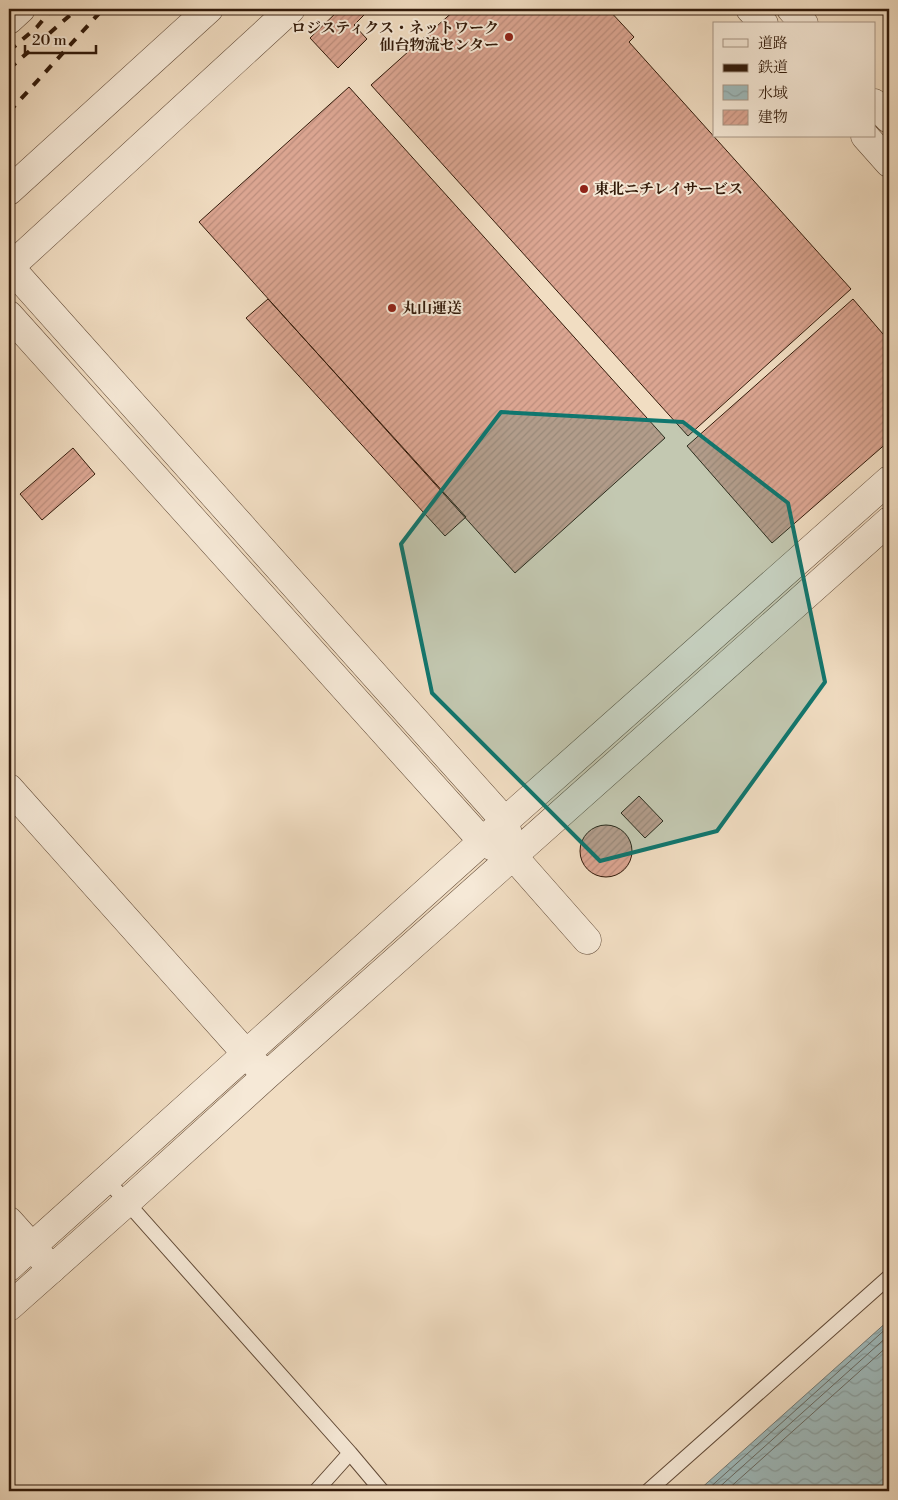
<svg xmlns="http://www.w3.org/2000/svg" width="898" height="1500" font-family="'Libre Bodoni','Noto Serif JP',serif">
  <style>
    .water { fill: url(#water-waves); stroke: #737a75 }
    .lines { fill: none; stroke-linecap: round; stroke-linejoin: round }
    .shore { stroke: #686a63; stroke-width: 1 }
    .building { fill: url(#building-hatch); stroke: #321a0a }
    .service-casing { stroke: #624b38; stroke-width: 16 }
    .minor-casing { stroke: #624b38; stroke-width: 29 }
    .tertiary-casing { stroke: #624b38; stroke-width: 29 }
    .service { stroke: #f6e9d7; stroke-width: 14 }
    .minor { stroke: #f6e9d7; stroke-width: 28 }
    .tertiary { stroke: #f6e9d7; stroke-width: 28 }
    .rail { stroke: #321a0a; stroke-width: 4; stroke-dasharray: 9 9; stroke-linecap: butt }
    .marked { fill: #0f766e; fill-opacity: 0.2; stroke: #0f766e; stroke-width: 4; stroke-linejoin: round }
    .poi-dot { fill: #8f2418; stroke: #f6e9d7; stroke-width: 2 }
    .labels { text-anchor: middle; dominant-baseline: central; stroke-width: 4; stroke-linejoin: round; paint-order: stroke }
    .poi-label { font-size: 15px; font-weight: bold; fill: #321a0a; stroke: #f6e9d7; text-anchor: start }
  </style>
  <defs>
    <pattern id="water-waves" width="16" height="10" patternUnits="userSpaceOnUse" patternTransform="scale(1.25)"><rect width="16" height="10" fill="#9ebabc"/><path d="M0 5q4-4 8 0t8 0" fill="none" stroke="#899fa0"/></pattern>
    <pattern id="building-hatch" width="6" height="6" patternUnits="userSpaceOnUse" patternTransform="scale(1.25)"><rect width="6" height="6" fill="#dba591"/><path d="M-1 1l2-2M0 6l6-6M5 7l2-2" fill="none" stroke="#bc8d7c"/></pattern>
  </defs>
  <rect width="100%" height="100%" fill="#f1ddc2"/>
  <filter id="stains"><feTurbulence type="fractalNoise" baseFrequency=".004" numOctaves="4"/><feColorMatrix values="0 0 0 0 .2 0 0 0 0 .09 0 0 0 0 .02 0 0 0 .5 -.17"/></filter>
  <radialGradient id="worn" r=".72"><stop offset=".6" stop-color="#630" stop-opacity="0"/><stop offset="1" stop-color="#630" stop-opacity=".3"/></radialGradient>
  <path class="water" d="M889,1320V1491H698Z"/>
  <g class="lines">
    <path class="shore" d="M706,1491L889,1326
      M715,1491L889,1335
      M726,1491L889,1345"/>
  </g>
  <path class="building" d="M340,9H364L367,12L354,25L367,39L338,68L310,38Z
    M456,9H608L634,37L629,42L851,289L688,436L371,85Z
    M349,87L665,438L515,573L199,222Z
    M268,299L466,517L445,536L246,318Z
    M853,299L889,341V441L772,543L687,446Z
    M73,448L95,474L42,520L20,494Z
    M639,796L663,821L645,838L621,813Z
    M580 851a26 26 0 1 1 52 0a26 26 0 1 1-52 0Z"/>
  <g class="lines">
    <g class="service-casing">
      <path id="service" d="M107,1180L350,1453L382,1491
        M316,1491L350,1453
        M648,1491L889,1277"/>
    </g>
    <g class="minor-casing">
      <path id="minor" d="M9,1221L52,1269"/>
    </g>
    <g class="tertiary-casing">
      <path id="tertiary" d="M750,9L764,24
        M791,9L804,24
        M9,20L21,9
        M874,103L889,119
        M865,136L889,163
        M9,191L209,9
        M9,266L505,821L509,839
        M9,268L291,9
        M9,315L483,842L513,856L587,940
        M9,788L259,1068
        M9,1267L505,821L889,480
        M9,1307L126,1203L266,1076L889,521"/>
    </g>
    <use href="#service" class="service"/>
    <use href="#minor" class="minor"/>
    <use href="#tertiary" class="tertiary"/>
    <path class="rail" d="M9,51L37,27L52,9
      M9,69L77,9
      M9,112L103,9"/>
  </g>
  <path class="marked" d="M501,412L683,422L788,503L825,682L717,831L600,861L432,693L401,544Z"/>
  <g class="poi-dot">
    <circle cx="509" cy="37" r="5"/>
    <circle cx="584" cy="189" r="5"/>
    <circle cx="392" cy="308" r="5"/>
  </g>
  <g class="labels">
    <g class="poi-label">
      <text x="499" y="28" text-anchor="end">ロジスティクス・ネットワーク<tspan x="499" dy="17">仙台物流センター</tspan></text>
      <text x="594" y="189">東北ニチレイサービス</text>
      <text x="402" y="308">丸山運送</text>
    </g>
  </g>
  <rect width="898" height="1500" fill="none" stroke="#f1ddc2" stroke-width="30"/>
  <rect x="10" y="10" width="878" height="1480" fill="none" stroke="#321a0a" stroke-width="2.5"/>
  <rect x="15" y="15" width="868" height="1470" fill="none" stroke="#321a0a"/>
  <rect x="713" y="22" width="162" height="115" fill="#f6e9d7" stroke="#a89685"/>
  <rect x="723" y="39" width="25" height="8" fill="#f6e9d7" stroke="#a89685"/>
  <text x="758" y="48" font-size="15" fill="#321a0a">道路</text>
  <rect x="723" y="64" width="25" height="8" fill="#321a0a" stroke="#a89685"/>
  <text x="758" y="72" font-size="15" fill="#321a0a">鉄道</text>
  <rect x="723" y="85" width="25" height="15" fill="url(#water-waves)" stroke="#a89685"/>
  <text x="758" y="98" font-size="15" fill="#321a0a">水域</text>
  <rect x="723" y="110" width="25" height="15" fill="url(#building-hatch)" stroke="#a89685"/>
  <text x="758" y="122" font-size="15" fill="#321a0a">建物</text>
  <path d="M25 45v8h71v-8" fill="none" stroke="#321a0a" stroke-width="2.5"/>
  <text x="32" y="45" font-size="15" fill="#321a0a" stroke="#f6e9d7" stroke-width="4" paint-order="stroke">20 m</text>
  <rect width="100%" height="100%" filter="url(#stains)"/>
  <rect width="100%" height="100%" fill="url(#worn)"/>
</svg>
